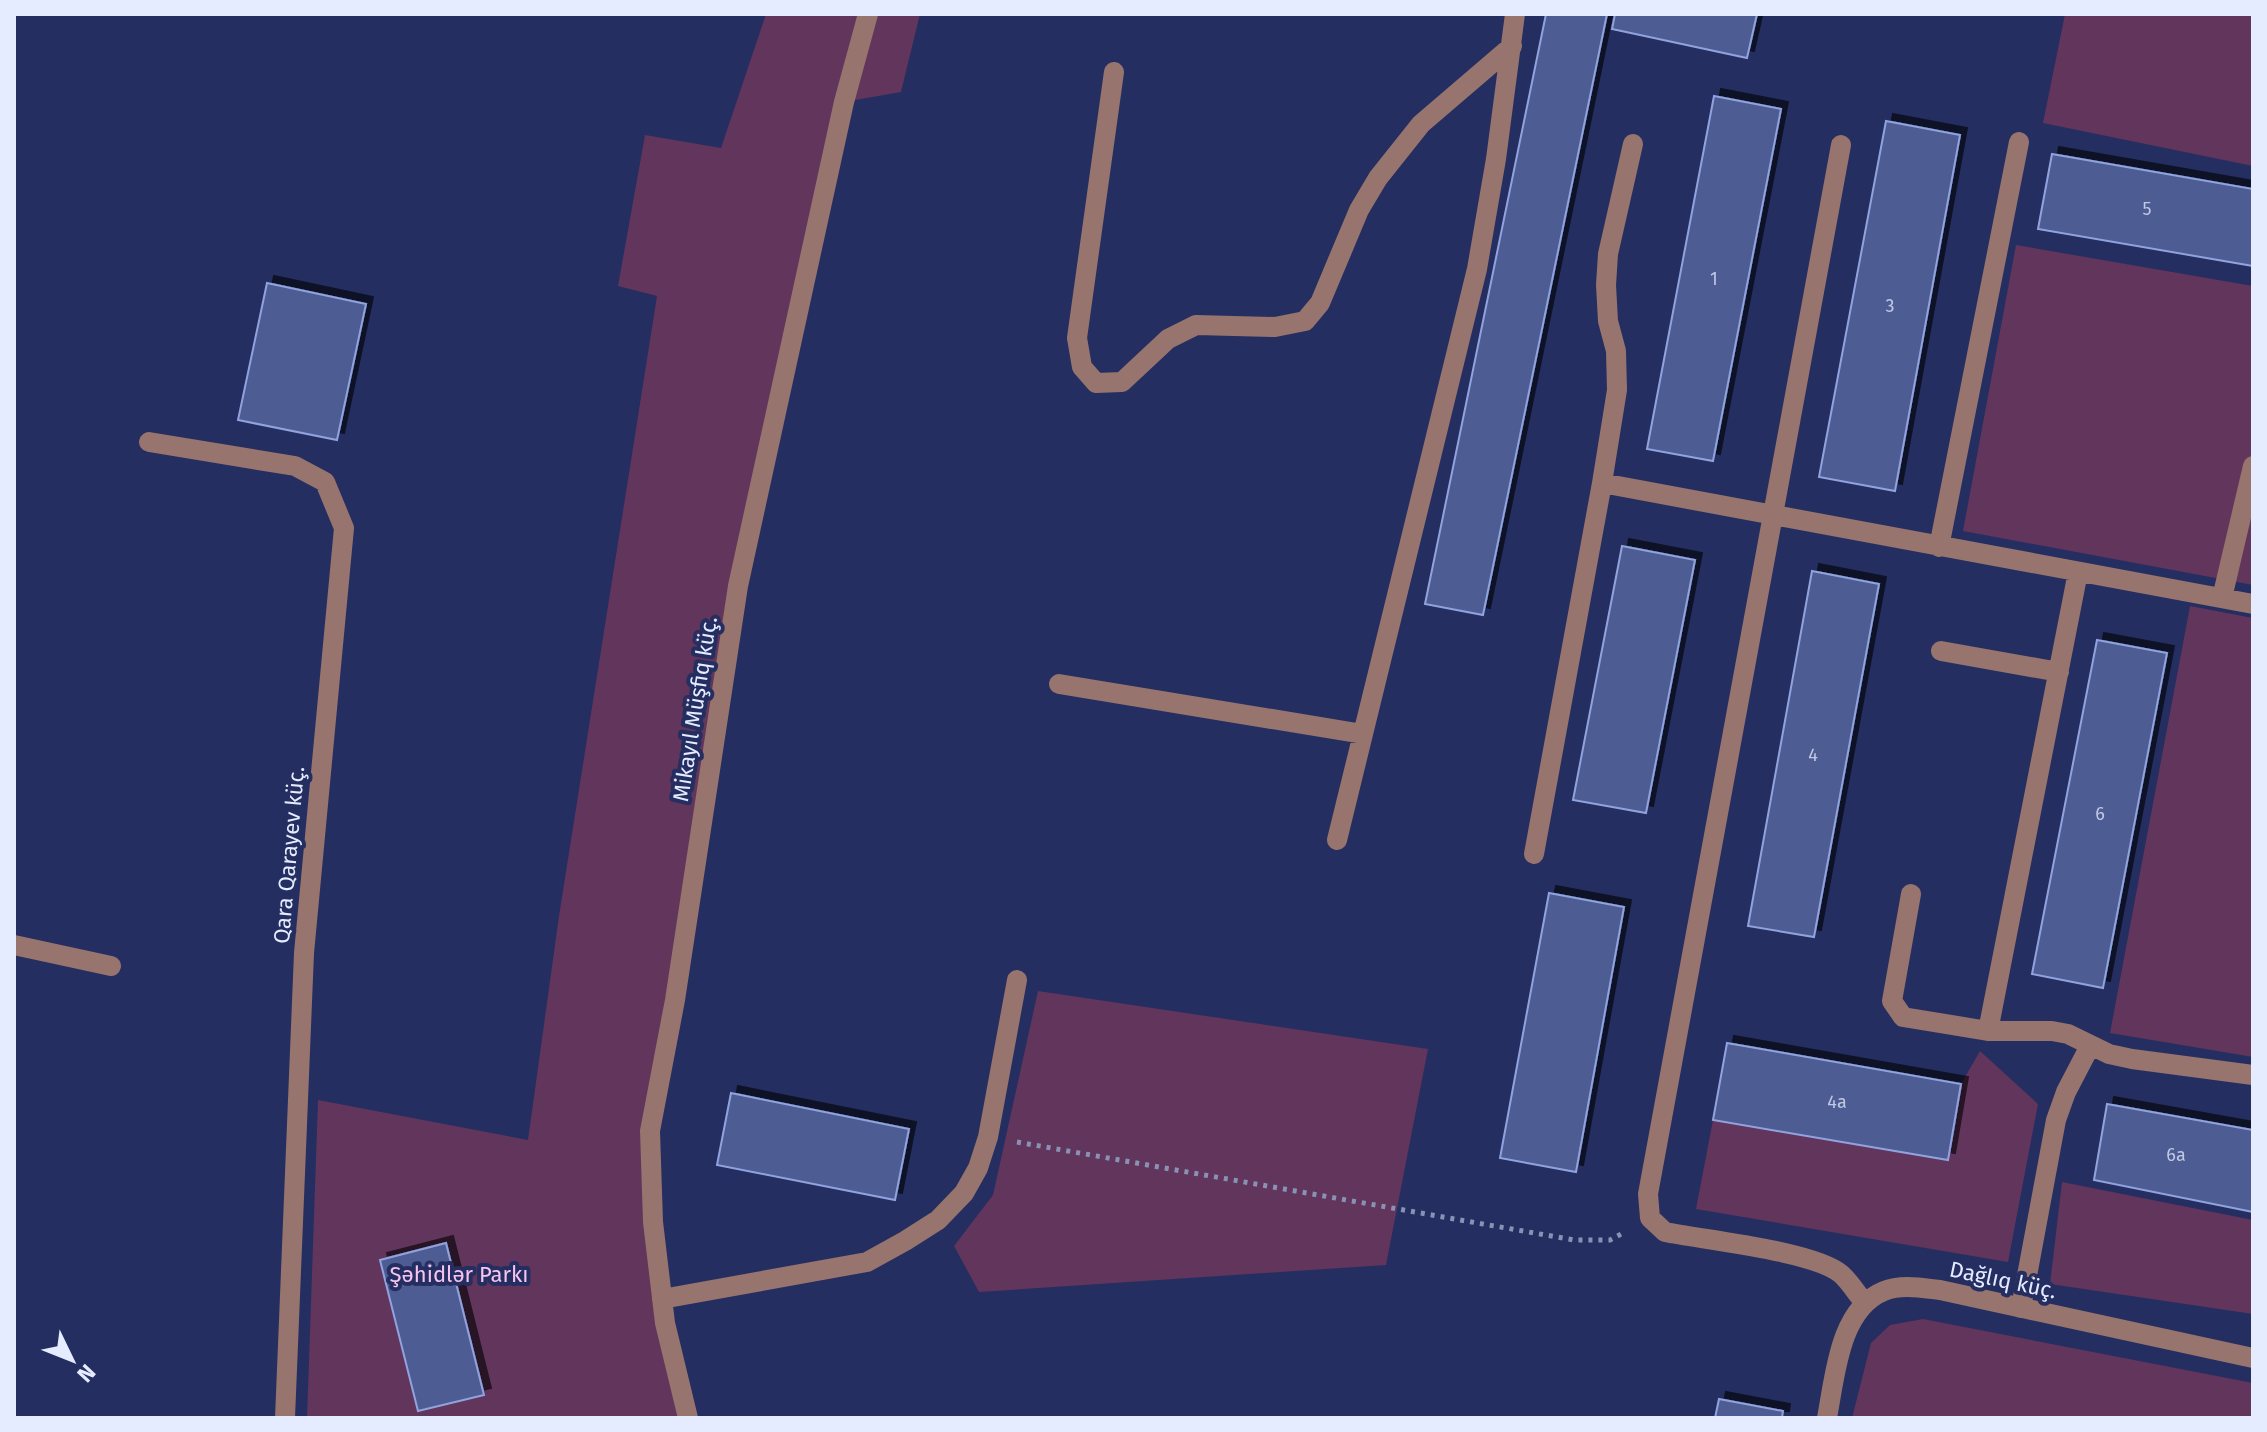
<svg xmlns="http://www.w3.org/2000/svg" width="2267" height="1432" font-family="'Fira Sans',sans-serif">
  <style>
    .green { fill: #61355c }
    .building { fill: #4e5c93; stroke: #91a3df; stroke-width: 2; filter: url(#shadow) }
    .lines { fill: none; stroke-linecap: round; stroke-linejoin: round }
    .path { stroke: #8992b4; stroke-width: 5; stroke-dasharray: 4 6; stroke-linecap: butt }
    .minor { stroke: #97746d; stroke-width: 20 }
    .labels { text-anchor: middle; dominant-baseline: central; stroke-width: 8; stroke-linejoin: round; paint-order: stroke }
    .number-label { font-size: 18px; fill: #bfc8e4 }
    .street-label { font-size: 22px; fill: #e5ecff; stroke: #242e61 }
    .park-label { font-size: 22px; fill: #f7c4ef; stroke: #242e61 }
  </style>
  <defs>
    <filter id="shadow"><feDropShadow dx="7" dy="-7" stdDeviation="0" flood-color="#0009"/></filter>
  </defs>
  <rect width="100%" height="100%" fill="#242e61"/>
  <path class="green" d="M766,14H920L901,92L844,102L738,586L650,1131L653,1223L691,1418H307L318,1100L528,1140L559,916L657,296L618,286L645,135L721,148Z
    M2065,14H2253V166L2043,123Z
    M2016,245L2253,286V585L1963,531Z
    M2190,606L2253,618V1057L2110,1033Z
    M1038,991L1428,1049L1386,1265L979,1292L954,1246L993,1195Z
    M1980,1051L2038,1104L2008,1262L1696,1209L1713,1120L1947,1160L1961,1084Z
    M2062,1182L2253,1220V1314L2050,1284Z
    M1923,1319L2253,1383V1418H1852L1871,1343L1890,1325Z"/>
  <path class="building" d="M1546,14H1607L1483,615L1425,604Z
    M1615,14H1757L1747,58L1612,29Z
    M1714,96L1781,109L1713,461L1647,449Z
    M1886,121L1960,135L1895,491L1819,477Z
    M2052,154L2253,189V266L2038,229Z
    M267,283L366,304L337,440L238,420Z
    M1622,546L1695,560L1646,813L1573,800Z
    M1812,571L1879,584L1814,937L1748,926Z
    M2097,640L2167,653L2103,988L2032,974Z
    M1549,893L1624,907L1576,1172L1500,1158Z
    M1727,1043L1961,1084L1948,1160L1713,1120Z
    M731,1093L909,1129L895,1200L717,1165Z
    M2107,1104L2253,1130V1212L2094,1180Z
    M446,1243L484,1395L418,1411L380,1260Z
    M1719,1399L1783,1411L1782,1418H1715Z"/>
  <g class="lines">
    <path class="path" d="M1017,1142L1574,1240H1610L1625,1232"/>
    <path class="minor" d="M1114,72L1077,338L1082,367L1096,383L1122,382L1168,339L1196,325L1275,327L1305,321L1320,303L1359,210L1378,178L1421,124L1512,46
      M1841,145L1648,1194L1650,1218L1665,1232C1705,1240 1814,1251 1841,1274C1850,1282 1857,1294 1865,1303
      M149,442L295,466L325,482L344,528L304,953L285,1418
      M1602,483L2253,604
      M1939,547L2019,142
      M2222,598L2253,466
      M1941,651L2059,672
      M1059,684L1363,734
      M1337,840L1477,269L1496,159L1515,14
      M1534,854L1602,483L1617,390L1616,351L1608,321L1606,285L1608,254L1633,144
      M1911,894L1892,1001L1903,1017L1988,1031H2052L2068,1034L2109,1054L2132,1059L2253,1075
      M14,945L111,966
      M1988,1031L2078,572
      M662,1299L867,1262L905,1241L938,1220L964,1193L978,1168L988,1137L1017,980
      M2021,1308L2056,1120L2066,1092L2090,1046
      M688,1418L665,1323L653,1222L650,1131L675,1000L738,586L844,102L868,14
      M1827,1418C1835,1377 1839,1309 1884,1291C1901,1284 1922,1288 1940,1290L2253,1358"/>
  </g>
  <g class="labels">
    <g class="number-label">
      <text x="2147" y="209">5</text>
      <text x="1714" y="279">1</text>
      <text x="1890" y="306">3</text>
      <text x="1813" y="755">4</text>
      <text x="2100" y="814">6</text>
      <text x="1837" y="1102">4a</text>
      <text x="2176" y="1155">6a</text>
    </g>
    <g class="street-label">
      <text transform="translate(695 709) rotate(-81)">Mikayıl Müşfiq küç.</text>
      <text transform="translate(289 855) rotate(-85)">Qara Qarayev küç.</text>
      <text transform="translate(2003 1280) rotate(12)">Dağlıq küç.</text>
    </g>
    <g class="park-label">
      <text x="459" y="1274">Şəhidlər Parkı</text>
    </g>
  </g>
  <rect width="2267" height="1432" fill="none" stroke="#e5ecff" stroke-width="32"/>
  <g transform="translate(72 1360) rotate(133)" stroke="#242e61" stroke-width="6" paint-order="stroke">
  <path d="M0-6L14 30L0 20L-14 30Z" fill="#e5ecff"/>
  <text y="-12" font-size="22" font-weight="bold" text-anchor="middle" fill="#e5ecff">N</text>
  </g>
</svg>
